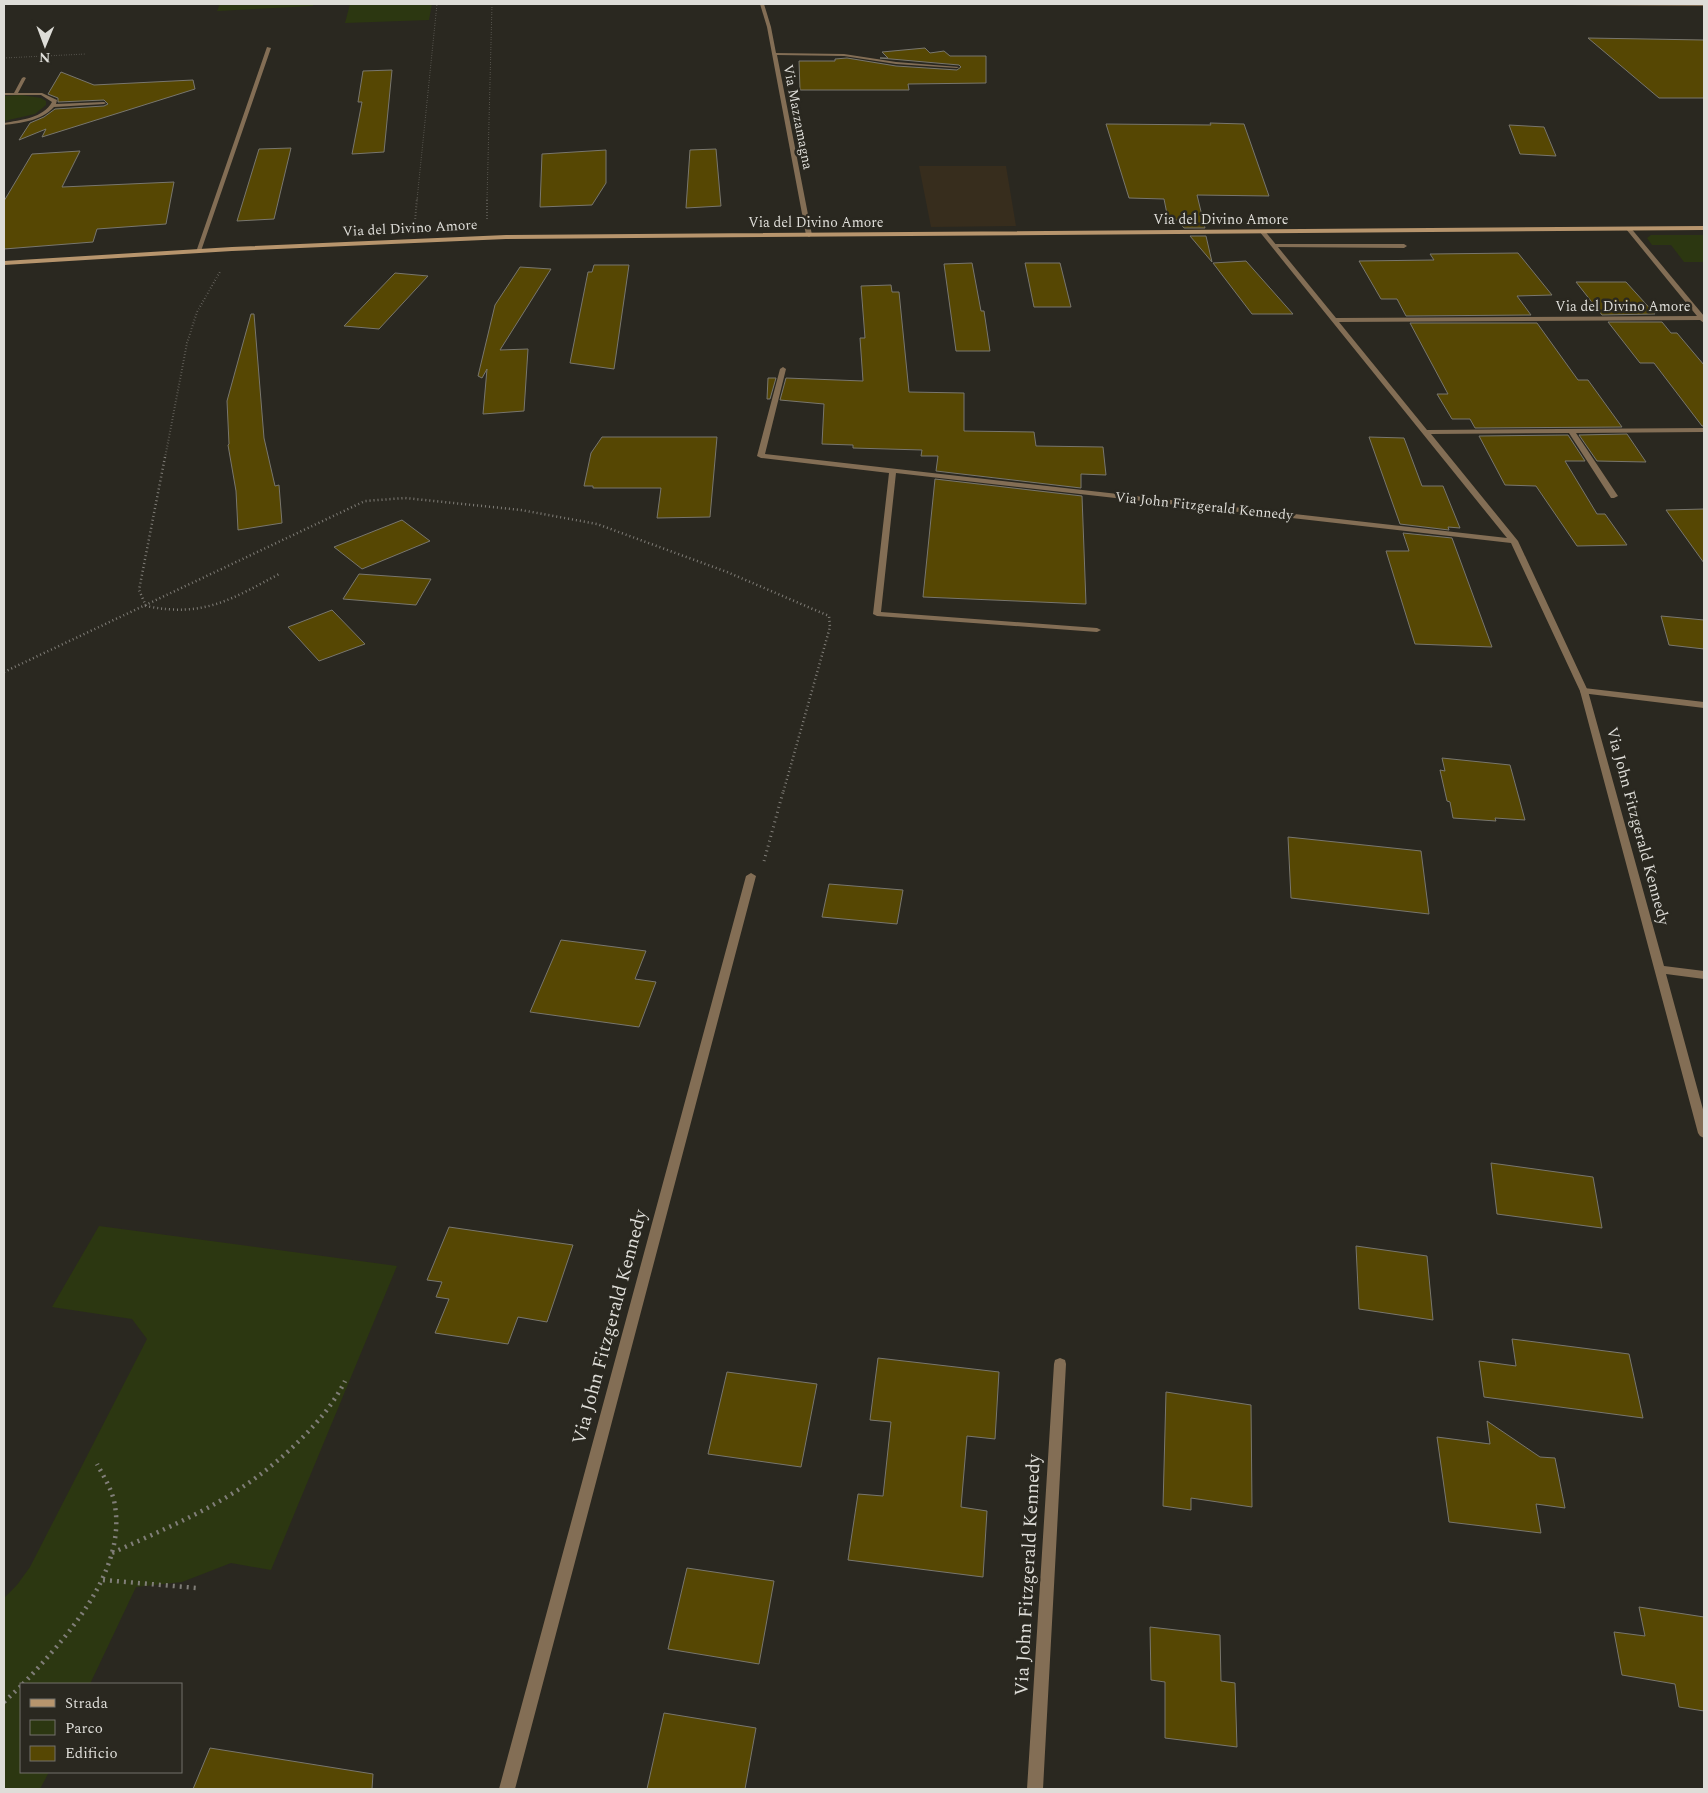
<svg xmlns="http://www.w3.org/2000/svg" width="1708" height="1793" font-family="Spectral,serif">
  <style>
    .industrial { fill: #372d1d }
    .green { fill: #2c3711 }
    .building { fill: #564703; stroke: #78766e }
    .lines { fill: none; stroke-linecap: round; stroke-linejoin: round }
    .path-far4 { stroke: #807e78; stroke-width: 1; stroke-dasharray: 0.5 2; stroke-linecap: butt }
    .path-far3 { stroke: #807e78; stroke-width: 2; stroke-dasharray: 0.5 2.5; stroke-linecap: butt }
    .path-far2 { stroke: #807e78; stroke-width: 2.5; stroke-dasharray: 1 3; stroke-linecap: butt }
    .path-far1 { stroke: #807e78; stroke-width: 3; stroke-dasharray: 1 4; stroke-linecap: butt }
    .path { stroke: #807e78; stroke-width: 4.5; stroke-dasharray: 2 5; stroke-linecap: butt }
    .lane { fill: #836e55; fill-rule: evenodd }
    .street { fill: #836e55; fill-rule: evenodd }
    .secondary { fill: #b7956d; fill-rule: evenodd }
    .labels { text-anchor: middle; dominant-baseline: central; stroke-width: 5; stroke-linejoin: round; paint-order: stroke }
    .far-street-label { font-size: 14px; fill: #deddd8; stroke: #2a2820 }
    .street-label { font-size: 16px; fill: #deddd8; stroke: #2a2820 }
    .near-street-label { font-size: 19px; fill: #deddd8; stroke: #2a2820 }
  </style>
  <rect width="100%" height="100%" fill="#2a2820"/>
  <path class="industrial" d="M919,166H1006L1016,226L931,227Z"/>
  <path class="green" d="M220,4H313V6L217,11Z
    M350,4H432L429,20L345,23Z
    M21,95L41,98L46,101V105L35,114L4,121V96Z
    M1651,235H1704V262H1684L1671,245H1652L1647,238Z
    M99,1226L397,1266L271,1570L231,1563L182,1582L136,1587L90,1684H21V1772H49L40,1789H4V1598L17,1585L30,1567L147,1339L132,1319L52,1307Z"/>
  <path class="building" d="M1588,38L1704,40V98H1659Z
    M925,48L930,53L944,51L950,56H986V83L908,84L909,90H800L799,61H835V59L847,58L896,66L957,70L961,67L959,65L880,58H888L882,52Z
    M392,70L384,152L352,154L362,102H358L363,71Z
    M61,72L94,85L193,80L195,89L42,137L46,129L19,140L30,123L44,117L55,109L104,106L108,104L104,100L58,102V98L48,94Z
    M1210,123L1244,124L1269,196L1197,195L1205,228H1184L1177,220L1168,219L1164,199L1129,198L1106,124L1211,125Z
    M1509,125L1544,127L1556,156L1520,154Z
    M291,148L274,219L237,221L259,149Z
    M716,149L721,206L686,208L690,150Z
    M606,150V183L592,205L540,207L542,154Z
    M80,151L62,187L174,182L166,224L97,229L93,242L4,249V201L32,154Z
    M1190,236H1206L1212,262Z
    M1518,253L1552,295L1517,296L1531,315L1406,316L1397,299H1381L1359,261L1434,260L1430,254Z
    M1246,261L1293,314H1252L1213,263Z
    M972,263L981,311H984L990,351H956L944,264Z
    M1025,263H1060L1071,307H1034Z
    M594,265H629L614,369L570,363L588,272H592Z
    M520,267L551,269L500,350L528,349L524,411L483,414L487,369L482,378L478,376L495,305Z
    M395,273L428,276L379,329L344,326Z
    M1576,282H1626L1655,314L1602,315Z
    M891,285L892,292H899L909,392L964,393V431L1034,432L1036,446L1103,447L1106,475L1081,474V488L936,471L938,456H921L922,450L853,448V445L822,444L824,404L780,400L786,378L863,381L860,338H865L861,286Z
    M251,314H254L264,438L275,486L279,485L282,523L238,530L236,491L228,445L229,444L227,401Z
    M1608,322H1662L1671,333H1677L1704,365V426H1702L1654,363H1640Z
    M1410,323H1537L1578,380H1588L1622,427L1475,428L1470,419H1452L1437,394H1448Z
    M768,378H776L770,399H767Z
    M1627,434L1646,462L1597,461L1579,435Z
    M1568,435L1585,461H1565L1597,514H1605L1627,545L1577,546L1536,486L1505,485L1479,436Z
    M602,437H717L710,517L657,518L661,488H593V486H584L591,453Z
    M1369,437L1404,438L1422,486H1443L1460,528L1448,527L1449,530L1400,524Z
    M935,479L1082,496L1086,604L923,597Z
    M1704,509V563L1666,510Z
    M402,520L430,541L362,569L334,547Z
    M1403,533L1452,538L1492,647L1415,644L1386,551H1409Z
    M359,574L431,579L416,605L343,599Z
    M332,610L365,644L319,661L288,627Z
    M1661,616L1704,620V649L1669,645Z
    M1442,758L1510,765L1525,820L1495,818L1496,821L1453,818L1450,802L1447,801L1440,770L1445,771Z
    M1288,837L1421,851L1429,914L1291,898Z
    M829,884L903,890L897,924L822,917Z
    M561,940L646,951L635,979L656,982L639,1027L530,1012Z
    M1491,1163L1593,1177L1602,1228L1497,1214Z
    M449,1227L573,1245L547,1322L518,1317L508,1344L435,1333L449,1299L436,1297L442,1282L427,1280Z
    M1356,1246L1427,1256L1433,1320L1359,1309Z
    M1512,1339L1629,1354L1643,1418L1484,1397L1479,1361L1516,1366Z
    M878,1358L999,1372L995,1439L967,1436L961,1507L987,1511L983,1577L848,1560L858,1494L883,1496L891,1422L870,1420Z
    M727,1372L817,1384L801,1467L708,1454Z
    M1166,1392L1251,1405L1252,1507L1191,1498V1510L1163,1506Z
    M1487,1421L1540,1457L1555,1458L1565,1508L1536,1504L1541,1533L1449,1522L1437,1437L1490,1444Z
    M687,1568L774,1581L759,1664L668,1649Z
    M1639,1607L1704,1617V1711L1679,1707L1675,1684L1622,1675L1614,1632L1645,1636Z
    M1150,1627L1220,1635L1221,1681L1235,1683L1237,1747L1165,1738V1682L1151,1680Z
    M664,1713L756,1728L745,1789H647Z
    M210,1748L373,1774L372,1789H193Z"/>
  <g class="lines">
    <path class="path-far4" d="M4,58L86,54
      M417,200L437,4
      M487,200L492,4"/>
    <path class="path-far3" d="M487,219V198
      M415,222L417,198
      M165,458L187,343L197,312L221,270"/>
    <path class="path-far2" d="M165,457L139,590L146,606C204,618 232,599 281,573
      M4,672L365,501L405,498L521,510L597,524L727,572L829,616L830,627L783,793"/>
    <path class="path-far1" d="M764,861L783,792"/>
    <path class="path" d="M112,1553C186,1519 242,1498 301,1439C319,1421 334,1403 345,1381
      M103,1580L197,1588
      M23,1684C65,1639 126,1573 115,1506C113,1491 104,1477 97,1464
      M4,1702L21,1686"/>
    <path class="lane" d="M1275,244H1404L1407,246L1404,248L1273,247V245Z
      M1584,688L1704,702V708L1581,693L1580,691Z"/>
    <path class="street" d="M760,4H764L771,27L776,53L844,54L896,62L959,67L957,68L896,64L844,56L777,55L812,235L809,237L806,235L767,27Z
      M1566,4H1704V6L1568,5Z
      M267,47L271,48L201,251L196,252Z
      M24,77L26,78L18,93H42L57,100L56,104L104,102L106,103L104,104L54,107C41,121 21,123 4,125V123C20,120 44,118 52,102L41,95H4V93H14L22,78Z
      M1626,227H1630L1704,316V323L1700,320L1339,322L1427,430L1704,428V432L1576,433L1618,496L1614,498H1611L1569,433L1431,434L1518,541L1588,691L1664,966L1704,971V979L1666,974L1704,1113V1138L1700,1136L1698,1133L1580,691L1511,543L896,473L881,612L1097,628L1101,630L1097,632L877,616L873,614L889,473L761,458L757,456L780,369L783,367L786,369L765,454L1507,538L1259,231L1264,230L1336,318L1697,316L1626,229Z
      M751,873L756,876L515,1789H499L746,876Z
      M1060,1358L1065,1360L1066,1364L1043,1789H1027L1054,1364L1055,1360Z"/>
    <path class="secondary" d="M1704,226V230L506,239L232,251L4,265V261L232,247L506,235Z"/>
  </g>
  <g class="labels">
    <g class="far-street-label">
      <text transform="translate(798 117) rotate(79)">Via Mazzamagna</text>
      <text x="1221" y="219">Via del Divino Amore</text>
      <text x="816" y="222">Via del Divino Amore</text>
      <text transform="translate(410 228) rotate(-3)">Via del Divino Amore</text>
      <text x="1623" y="306">Via del Divino Amore</text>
      <text transform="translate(1204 506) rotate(6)">Via John Fitzgerald Kennedy</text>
    </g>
    <g class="street-label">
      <text transform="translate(1638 826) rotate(75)">Via John Fitzgerald Kennedy</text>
    </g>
    <g class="near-street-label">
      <text transform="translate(610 1327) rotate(-75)">Via John Fitzgerald Kennedy</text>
      <text transform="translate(1028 1575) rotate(-87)">Via John Fitzgerald Kennedy</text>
    </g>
  </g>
  <rect width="1708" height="1793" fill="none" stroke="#deddd8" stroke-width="10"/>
  <rect x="20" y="1683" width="162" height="90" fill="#2a2820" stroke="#72706a"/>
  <rect x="30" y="1699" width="25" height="8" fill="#b7956d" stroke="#72706a"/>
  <text x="65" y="1708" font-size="15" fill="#deddd8">Strada</text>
  <rect x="30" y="1720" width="25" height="15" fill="#2c3711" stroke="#72706a"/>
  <text x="65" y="1733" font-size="15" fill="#deddd8">Parco</text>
  <rect x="30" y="1746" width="25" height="15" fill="#564703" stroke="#72706a"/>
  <text x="65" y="1758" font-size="15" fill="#deddd8">Edificio</text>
  <g transform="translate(45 45) rotate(181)" stroke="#2a2820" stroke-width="4" paint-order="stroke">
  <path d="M0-4L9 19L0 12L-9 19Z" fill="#deddd8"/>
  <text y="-8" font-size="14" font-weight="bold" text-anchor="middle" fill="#deddd8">N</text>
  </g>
</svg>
